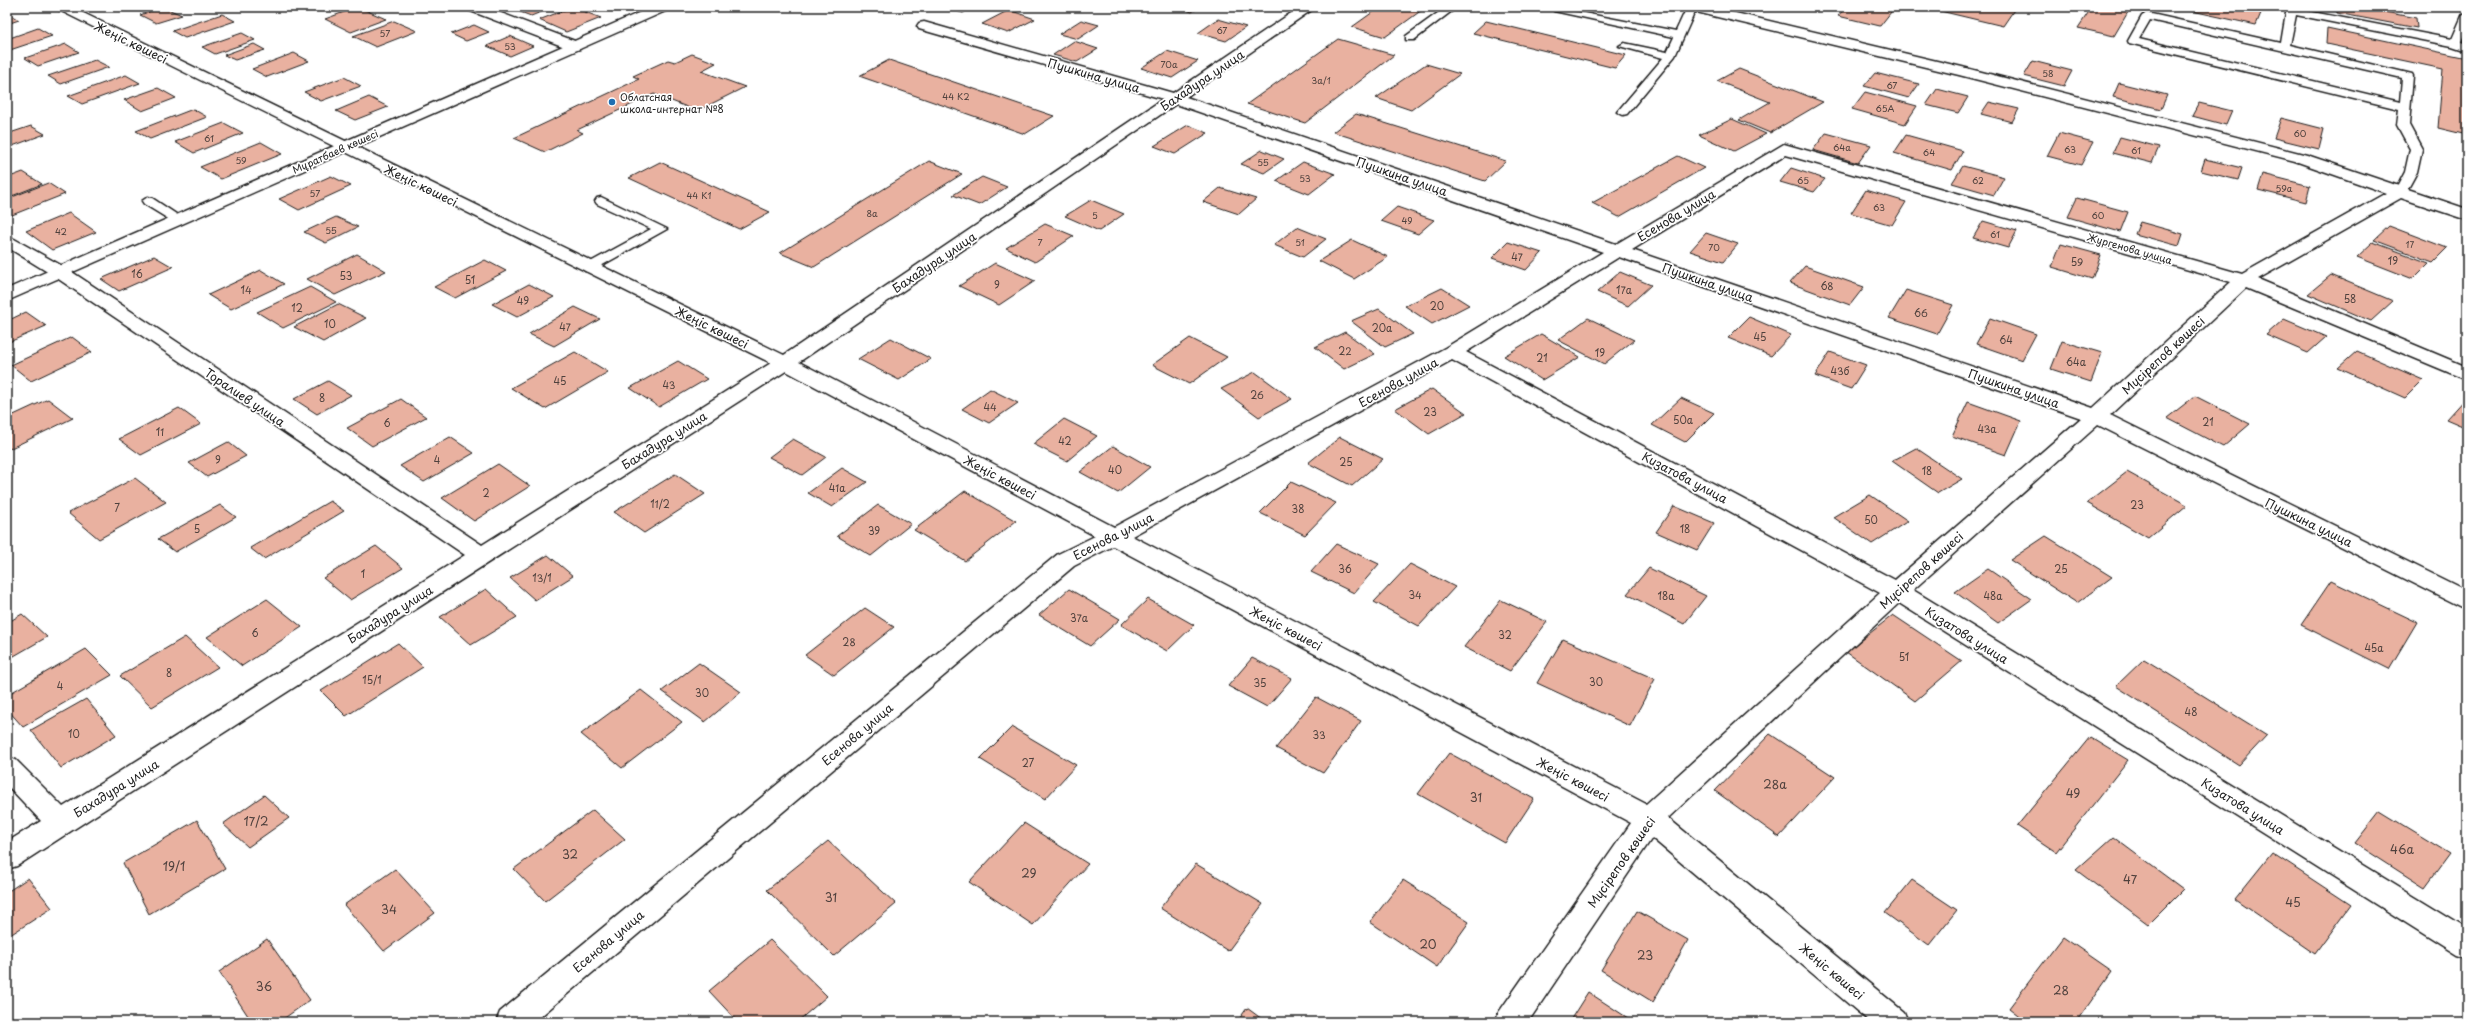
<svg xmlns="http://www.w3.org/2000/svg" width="2474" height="1029" font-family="'Playpen Sans',sans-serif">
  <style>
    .building { fill: #e9b1a0; stroke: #1c1c1c }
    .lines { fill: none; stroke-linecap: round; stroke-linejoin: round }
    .service-casing { stroke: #1c1c1c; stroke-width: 3 }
    .minor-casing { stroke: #1c1c1c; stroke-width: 3 }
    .tertiary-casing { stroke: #1c1c1c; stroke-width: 3 }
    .service { fill: #fff; fill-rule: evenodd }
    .minor { fill: #fff; fill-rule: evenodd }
    .tertiary { fill: #fff; fill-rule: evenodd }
    .poi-dot { fill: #1f6fb2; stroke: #fff; stroke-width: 1.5 }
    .labels { text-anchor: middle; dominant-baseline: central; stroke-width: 3.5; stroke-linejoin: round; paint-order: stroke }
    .far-number-label { font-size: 9px; fill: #4f413d }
    .far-poi-label { font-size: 10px; fill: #1c1c1c; stroke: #fff; text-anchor: start }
    .far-street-label { font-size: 10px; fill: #1c1c1c; stroke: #fff }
    .number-label { font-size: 10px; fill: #4f413d }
    .street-label { font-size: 12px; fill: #1c1c1c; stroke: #fff }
    .near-number-label { font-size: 12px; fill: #4f413d }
  </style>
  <rect width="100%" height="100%" fill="#fff"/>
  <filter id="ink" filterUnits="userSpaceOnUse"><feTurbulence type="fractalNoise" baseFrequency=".025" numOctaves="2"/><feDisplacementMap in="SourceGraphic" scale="8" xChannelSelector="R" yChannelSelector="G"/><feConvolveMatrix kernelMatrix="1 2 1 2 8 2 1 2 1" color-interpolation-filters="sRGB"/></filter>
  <g filter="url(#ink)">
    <path class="building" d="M163,7L182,15L156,23L140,15Z
      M358,7L386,19L351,32L325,19Z
      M522,7H554L531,16L515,10Z
      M572,7L601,18L566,32L539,20Z
      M942,7H973L963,13Z
      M1177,7H1200L1192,12Z
      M1380,7H1426L1385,37L1352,27Z
      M1846,7H1895L1880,26L1838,16Z
      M1934,7H2016L2003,26L1932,9Z
      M2092,7H2131L2114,36L2078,28Z
      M2174,7H2231L2261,13L2256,25Z
      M2337,7H2358L2416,18L2417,28L2337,13Z
      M1009,10L1035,19L1008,33L982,24Z
      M7,13L19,20L7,24Z
      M222,14L235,21L185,38L172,31Z
      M1218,19L1246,27L1226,41L1198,33Z
      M1081,20L1099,25L1078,39L1059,34Z
      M394,21L417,31L376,47L353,36Z
      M1486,21L1626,55L1615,68L1473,33Z
      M474,25L489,32L466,41L451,34Z
      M38,28L52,36L7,51V39Z
      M2327,28L2467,58V135L2438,128L2443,69L2326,44Z
      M242,33L255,40L215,54L202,47Z
      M510,36L533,46L510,56L487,46Z
      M1338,39L1394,55L1305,123L1247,104Z
      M1074,41L1098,49L1077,62L1053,55Z
      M66,44L79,52L38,66L25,58Z
      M254,44L265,50L235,60L224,55Z
      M1167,51L1198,61L1172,78L1141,68Z
      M294,53L309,61L267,77L252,69Z
      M692,54L716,63L701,71L745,87L697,111L654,94L577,130L583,133L545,152L514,138L639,79L633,76L668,60L675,62Z
      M95,60L109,67L61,84L48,76Z
      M889,60L1054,116L1025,134L859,76Z
      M2033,61L2072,71L2064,86L2024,76Z
      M1426,64L1460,74L1411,110L1376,98Z
      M1739,69L1823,102L1770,133L1739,120L1770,102L1717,81Z
      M1875,73L1919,84L1909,98L1864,86Z
      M126,75L140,83L82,104L68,96Z
      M344,77L361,86L321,101L304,92Z
      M2119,83L2167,95L2161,109L2113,97Z
      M158,88L176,98L142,111L124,100Z
      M1937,89L1968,97L1958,113L1926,105Z
      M1865,92L1917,106L1905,124L1852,109Z
      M369,97L388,107L355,120L336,111Z
      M1989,102L2019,109L2012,122L1981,114Z
      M2199,103L2232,111L2226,125L2192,116Z
      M193,109L207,117L150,139L136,131Z
      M1356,114L1506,161L1485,181L1333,132Z
      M2281,118L2324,129L2319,149L2274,138Z
      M1732,119L1766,134L1734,151L1699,135Z
      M224,123L243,133L194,153L175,142Z
      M1188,125L1208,133L1175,154L1154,146Z
      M31,126L45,134L7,148V134Z
      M1826,133L1871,145L1858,163L1813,150Z
      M2059,133L2093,142L2081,165L2047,156Z
      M1906,135L1963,151L1952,170L1894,153Z
      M2120,137L2159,147L2152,163L2113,153Z
      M261,142L282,154L221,179L200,167Z
      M1262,150L1284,159L1264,173L1241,164Z
      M1678,156L1704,168L1619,217L1592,203Z
      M2205,159L2242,168L2238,180L2201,171Z
      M929,161L962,174L814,267L780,253Z
      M660,162L770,212L739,229L629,178Z
      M1303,162L1335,174L1309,194L1276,181Z
      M1963,166L2004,177L1994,195L1952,183Z
      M1791,168L1825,179L1814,192L1780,182Z
      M23,172L42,184L7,198V178Z
      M2263,174L2310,186L2306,202L2258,190Z
      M331,176L351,186L299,210L279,199Z
      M982,177L1007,187L979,205L953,195Z
      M48,183L65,194L7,217V199Z
      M1220,188L1256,199L1239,214L1203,202Z
      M1866,190L1906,202L1892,225L1851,213Z
      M2077,198L2128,212L2120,232L2068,217Z
      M1091,200L1124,214L1099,231L1065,216Z
      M1397,207L1434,220L1418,234L1381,221Z
      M69,213L96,232L52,250L26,231Z
      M336,217L358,227L326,243L304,232Z
      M1983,221L2017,231L2008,248L1973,238Z
      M2140,222L2183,234L2179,246L2135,234Z
      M1045,224L1074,236L1035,262L1006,248Z
      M2389,226L2447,248L2433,262L2374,240Z
      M1297,227L1326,239L1303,257L1274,245Z
      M1706,233L1738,244L1723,262L1690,251Z
      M1352,240L1388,257L1354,279L1319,261Z
      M1508,242L1542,253L1526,270L1492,258Z
      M2373,242L2429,263L2413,279L2357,257Z
      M2061,244L2101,255L2092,279L2052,267Z
      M357,254L386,271L335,295L307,279Z
      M154,256L173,267L119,291L101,279Z
      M485,260L506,271L455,298L434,287Z
      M995,263L1035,281L999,305L959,286Z
      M1805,266L1864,287L1850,305L1790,283Z
      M261,270L284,284L231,309L208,295Z
      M1620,272L1651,285L1628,306L1597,292Z
      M2331,275L2393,301L2371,321L2308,294Z
      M529,284L554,297L517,317L492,304Z
      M310,287L336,302L283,328L257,312Z
      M1442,288L1469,305L1432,324L1405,306Z
      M1906,290L1953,305L1937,334L1889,318Z
      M338,304L366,318L323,342L294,327Z
      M575,307L600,319L554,346L529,334Z
      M1379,309L1413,334L1385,347L1351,321Z
      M26,312L46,326L7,343V321Z
      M1749,317L1791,335L1771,356L1728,338Z
      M1588,318L1634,340L1604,364L1558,340Z
      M1990,318L2036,334L2022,360L1976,344Z
      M2284,319L2326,337L2308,353L2266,335Z
      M1345,332L1375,354L1344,369L1315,347Z
      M1541,334L1580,357L1542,380L1504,356Z
      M72,337L92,352L31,381L11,365Z
      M891,338L931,359L899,380L858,359Z
      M1190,338L1227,357L1189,384L1152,365Z
      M2062,341L2102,353L2091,382L2051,369Z
      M2357,351L2423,380L2405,398L2338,368Z
      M575,352L608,372L545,409L511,388Z
      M1830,352L1866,365L1851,389L1815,376Z
      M678,361L707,379L659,407L630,388Z
      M1255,372L1292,399L1259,417L1221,389Z
      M328,381L351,395L317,414L294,399Z
      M990,389L1018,403L989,423L962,409Z
      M1432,389L1466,413L1429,434L1395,409Z
      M2195,396L2250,424L2223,447L2167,418Z
      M2466,397L2467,398V428L2446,419Z
      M1681,398L1714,413L1685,442L1652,425Z
      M48,399L73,418L7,450V418Z
      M401,399L426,417L372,446L347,428Z
      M1968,402L2021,421L2006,455L1952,436Z
      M179,408L201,424L141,455L119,439Z
      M1064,419L1097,436L1067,461L1033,444Z
      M450,437L474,453L424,482L400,466Z
      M1340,437L1383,459L1352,486L1308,463Z
      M793,439L826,457L802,475L769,457Z
      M228,442L246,456L207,477L189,463Z
      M1113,446L1150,467L1118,493L1080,472Z
      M1916,448L1962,479L1938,493L1892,461Z
      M498,464L530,486L474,521L442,498Z
      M842,468L867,482L832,507L808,493Z
      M2127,472L2187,505L2148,538L2087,503Z
      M675,474L705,494L644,533L614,512Z
      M135,478L166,502L99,539L68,513Z
      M1291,482L1336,503L1305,535L1260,513Z
      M965,491L1016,521L965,561L914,530Z
      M1870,495L1908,521L1872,544L1833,517Z
      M330,501L344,511L264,559L250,548Z
      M220,505L236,517L175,552L158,539Z
      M878,505L911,524L871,556L837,536Z
      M1674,506L1714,523L1697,550L1656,532Z
      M2046,536L2112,577L2077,603L2010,560Z
      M1336,544L1379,564L1354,593L1311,572Z
      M376,546L403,568L350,600L323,578Z
      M548,555L573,576L535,600L510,578Z
      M1410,564L1455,587L1419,626L1374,602Z
      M1649,568L1706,596L1684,624L1627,594Z
      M1988,569L2032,599L1998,623L1955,592Z
      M2331,581L2417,622L2389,669L2301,625Z
      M486,589L517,617L471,645L440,617Z
      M1069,589L1120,619L1090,646L1039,615Z
      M267,599L302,627L242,666L207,637Z
      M1148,599L1194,625L1167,651L1121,625Z
      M1501,600L1547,622L1510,671L1464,647Z
      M865,608L894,627L834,675L805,655Z
      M22,614L47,637L7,660V623Z
      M1893,615L1962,661L1915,701L1846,652Z
      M185,637L218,667L152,707L120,676Z
      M1563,639L1655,679L1630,726L1537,683Z
      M398,643L423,667L346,716L321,691Z
      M86,649L112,675L23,727L7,709V695Z
      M1252,658L1292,678L1267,707L1228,686Z
      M2144,659L2267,735L2239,765L2116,686Z
      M699,663L741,692L705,722L662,691Z
      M641,690L682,722L622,768L581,734Z
      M1316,697L1361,721L1323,773L1276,748Z
      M86,699L116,735L61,768L31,730Z
      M1012,727L1076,765L1045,799L980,759Z
      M1770,734L1835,777L1779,837L1715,791Z
      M2090,737L2128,760L2056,852L2017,826Z
      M1449,753L1534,799L1505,843L1418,794Z
      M264,795L289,818L248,847L223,824Z
      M593,810L625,839L545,901L514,869Z
      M2380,811L2450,854L2425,888L2355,843Z
      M197,820L225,869L149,914L123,863Z
      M1024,823L1088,864L1033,925L969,882Z
      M2113,837L2183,889L2148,924L2076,870Z
      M828,841L896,904L834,956L767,890Z
      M2272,853L2351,905L2315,954L2235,899Z
      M1196,864L1263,904L1228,951L1160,908Z
      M395,869L435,913L384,951L344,905Z
      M28,878L52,908L7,937V892Z
      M1403,880L1469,922L1437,967L1370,922Z
      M1912,880L1957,910L1929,945L1885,913Z
      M1637,911L1688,940L1653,1002L1601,970Z
      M2063,937L2112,971L2076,1022H2027L2009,1008Z
      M267,939L310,1000L279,1022H252L219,972Z
      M770,940L827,996L797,1022H738L709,991Z
      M1588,992L1634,1022H1569Z
      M1247,1008L1266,1022H1237Z"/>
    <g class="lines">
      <g class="service-casing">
        <path id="service" d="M1446,7H1457L1414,40H1406V36Z
          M1553,7L1676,31L1687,7H1697L1675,56L1627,114L1623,115L1617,112L1663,58L1619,46L1624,43L1667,52L1674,37L1554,11Z
          M2287,7H2297V9L2452,39L2462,16L2467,13V27L2461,42L2467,44V51L2452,46L2296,15L2290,45L2412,74L2413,76L2409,125L2422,149L2417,172L2405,194H2397L2395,191L2405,172L2410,149L2397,125L2399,109L2129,43L2128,41L2142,16L2147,13L2281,43ZM2150,20L2402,78L2400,102L2139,39Z
          M148,197L152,198L185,220L183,223H175L144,204L142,201Z
          M601,197L667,229L590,272L585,271L584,268L585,265L651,229L597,204L595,201L597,198Z"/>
      </g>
      <g class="minor-casing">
        <path id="minor" d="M53,7H71L784,355L1163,99L919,29L917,26L919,23L924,22L1173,93L1300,7H1316L1186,97L1616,244L1784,144L2242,274L2386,193L2295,161L1959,75L1688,10L1686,7H1710L1962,67L2307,155L2467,209V220L2401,198L2258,279L2467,367V380L2246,288L2110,415L2467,591V610L2098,425L1913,590L2467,929V958L2457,955L1899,603L1668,818L1904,1012L1908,1022H1870L1652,838L1528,1022H1495L1499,1012L1631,823L1113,546L1074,566L534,1022H496L500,1012L1058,554L1095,536L786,371L71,831L17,866L7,869V842L41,821L7,785V757L16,760L63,807L465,555L54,276L7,247V235L66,268L482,545L771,363ZM1176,104L1603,252L1445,348L1114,527L799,362ZM1786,155L2231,282L2093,408L1632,250ZM1619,257L2081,418L1895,580L1466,352ZM1452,360L1880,593L1646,804L1132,536Z
          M466,7H485L580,43L582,46L580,49H570L468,10Z"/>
      </g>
      <g class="tertiary-casing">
        <path id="tertiary" d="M652,7H670L668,10L7,301V289Z"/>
      </g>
      <use href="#service" class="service"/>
      <use href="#minor" class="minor"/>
      <use href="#tertiary" class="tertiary"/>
    </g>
  </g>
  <circle class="poi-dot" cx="612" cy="102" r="4"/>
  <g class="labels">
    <g class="far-number-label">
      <text x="1222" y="30">67</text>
      <text x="385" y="33">57</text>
      <text x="510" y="46">53</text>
      <text x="1169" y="64">70а</text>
      <text x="2048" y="73">58</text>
      <text x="1321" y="80">3а/1</text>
      <text x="1892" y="85">67</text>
      <text x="956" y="96">44 К2</text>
      <text x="1885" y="108">65А</text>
      <text x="2300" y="133">60</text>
      <text x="209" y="138">61</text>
      <text x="1842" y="147">64а</text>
      <text x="2070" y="149">63</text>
      <text x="2136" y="150">61</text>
      <text x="1929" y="152">64</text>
      <text x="241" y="160">59</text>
      <text x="1263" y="162">55</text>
      <text x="1305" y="178">53</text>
      <text x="1803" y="180">65</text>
      <text x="1978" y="180">62</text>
      <text x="2284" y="188">59а</text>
      <text x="315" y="193">57</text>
      <text x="699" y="195">44 К1</text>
      <text x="1879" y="207">63</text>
      <text x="872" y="213">8а</text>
      <text x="1095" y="215">5</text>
      <text x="2098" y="215">60</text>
      <text x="1407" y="220">49</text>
      <text x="331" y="230">55</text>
      <text x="61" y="231">42</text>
      <text x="1995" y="234">61</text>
      <text x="1040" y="242">7</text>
      <text x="1300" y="242">51</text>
      <text x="2410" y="244">17</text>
      <text x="1714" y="247">70</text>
    </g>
    <g class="far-poi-label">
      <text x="620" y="96">Облатсная<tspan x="620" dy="12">школа-интернат №8</tspan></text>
    </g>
    <g class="far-street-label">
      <text transform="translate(335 151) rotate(-24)">Мұратбаев көшесі</text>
      <text transform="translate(2130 248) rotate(16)">Жургенова улица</text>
    </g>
    <g class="number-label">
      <text x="1517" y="256">47</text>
      <text x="2393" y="260">19</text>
      <text x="2077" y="261">59</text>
      <text x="137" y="273">16</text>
      <text x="346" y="275">53</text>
      <text x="470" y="279">51</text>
      <text x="997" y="284">9</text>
      <text x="1827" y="285">68</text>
      <text x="246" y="289">14</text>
      <text x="1624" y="289">17а</text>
      <text x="2350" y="298">58</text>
      <text x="523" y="300">49</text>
      <text x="1437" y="305">20</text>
      <text x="297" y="307">12</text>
      <text x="1921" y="312">66</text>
      <text x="330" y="323">10</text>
      <text x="565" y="326">47</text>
      <text x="1382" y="327">20а</text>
      <text x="1760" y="336">45</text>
      <text x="2006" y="339">64</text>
      <text x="1345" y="350">22</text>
      <text x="1600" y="352">19</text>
      <text x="1542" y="357">21</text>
      <text x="2076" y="361">64а</text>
      <text x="1840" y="370">43б</text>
      <text x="560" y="380">45</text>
      <text x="669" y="384">43</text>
      <text x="1257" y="394">26</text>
      <text x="322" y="397">8</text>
      <text x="990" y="406">44</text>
      <text x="1430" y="411">23</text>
      <text x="1683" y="419">50а</text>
      <text x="2208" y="421">21</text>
      <text x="387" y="422">6</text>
      <text x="1987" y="428">43а</text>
      <text x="160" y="431">11</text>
      <text x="1065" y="440">42</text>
      <text x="218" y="459">9</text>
      <text x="437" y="459">4</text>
      <text x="1346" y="461">25</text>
      <text x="1115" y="469">40</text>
      <text x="1927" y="470">18</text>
      <text x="837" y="487">41а</text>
      <text x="486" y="492">2</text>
      <text x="660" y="503">11/2</text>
      <text x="2137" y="504">23</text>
      <text x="117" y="507">7</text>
      <text x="1298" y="508">38</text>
      <text x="1871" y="519">50</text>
      <text x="197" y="528">5</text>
      <text x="1685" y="528">18</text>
      <text x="874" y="530">39</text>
      <text x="1345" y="568">36</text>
      <text x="2061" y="568">25</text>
      <text x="363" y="573">1</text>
      <text x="542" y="577">13/1</text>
      <text x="1415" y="594">34</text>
      <text x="1666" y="595">18а</text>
      <text x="1993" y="595">48а</text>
      <text x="1079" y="617">37а</text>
      <text x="255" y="632">6</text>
      <text x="1505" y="634">32</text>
      <text x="849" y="641">28</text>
      <text x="2374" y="647">45а</text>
      <text x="1904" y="656">51</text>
      <text x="169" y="672">8</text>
      <text x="372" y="679">15/1</text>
      <text x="1596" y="681">30</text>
      <text x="1260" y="682">35</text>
      <text x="60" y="685">4</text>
      <text x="702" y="692">30</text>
      <text x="2191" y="711">48</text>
      <text x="74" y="733">10</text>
      <text x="1319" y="734">33</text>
      <text x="1028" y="762">27</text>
    </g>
    <g class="street-label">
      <text transform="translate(131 42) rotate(26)">Жеңіс көшесі</text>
      <text transform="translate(1094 75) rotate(16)">Пушкина улица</text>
      <text transform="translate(1202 80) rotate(-34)">Бахадура улица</text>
      <text transform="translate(1402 176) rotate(19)">Пушкина улица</text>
      <text transform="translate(421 185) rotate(26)">Жеңіс көшесі</text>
      <text transform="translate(1676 215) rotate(-31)">Есенова улица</text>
      <text transform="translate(934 262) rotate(-34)">Бахадура улица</text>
      <text transform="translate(1708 282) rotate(19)">Пушкина улица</text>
      <text transform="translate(712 327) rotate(26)">Жеңіс көшесі</text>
      <text transform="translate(2163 355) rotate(-43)">Мүсірепов көшесі</text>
      <text transform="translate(1398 382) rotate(-29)">Есенова улица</text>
      <text transform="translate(2014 388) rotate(19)">Пушкина улица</text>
      <text transform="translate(245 397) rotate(34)">Торалиев улица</text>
      <text transform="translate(664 440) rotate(-32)">Бахадура улица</text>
      <text transform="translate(1000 477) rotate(28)">Жеңіс көшесі</text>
      <text transform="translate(1685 477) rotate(28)">Кизатова улица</text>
      <text transform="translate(2309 522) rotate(26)">Пушкина улица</text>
      <text transform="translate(1113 536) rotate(-27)">Есенова улица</text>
      <text transform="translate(1921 570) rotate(-42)">Мүсірепов көшесі</text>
      <text transform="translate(390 614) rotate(-32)">Бахадура улица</text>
      <text transform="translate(1286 628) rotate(28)">Жеңіс көшесі</text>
      <text transform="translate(1967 635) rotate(32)">Кизатова улица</text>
      <text transform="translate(857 734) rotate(-40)">Есенова улица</text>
      <text transform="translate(1573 779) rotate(28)">Жеңіс көшесі</text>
      <text transform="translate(116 788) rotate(-32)">Бахадура улица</text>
      <text transform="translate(2243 806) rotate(32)">Кизатова улица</text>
      <text transform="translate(1621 862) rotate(-55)">Мүсірепов көшесі</text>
      <text transform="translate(608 941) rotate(-40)">Есенова улица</text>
      <text transform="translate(1832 971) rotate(40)">Жеңіс көшесі</text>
    </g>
    <g class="near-number-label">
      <text x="1775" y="784">28а</text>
      <text x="2073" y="793">49</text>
      <text x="1476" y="797">31</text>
      <text x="256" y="821">17/2</text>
      <text x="2402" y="849">46а</text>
      <text x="570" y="854">32</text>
      <text x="174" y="866">19/1</text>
      <text x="1029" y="873">29</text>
      <text x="2130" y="879">47</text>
      <text x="831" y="897">31</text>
      <text x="2293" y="902">45</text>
      <text x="389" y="909">34</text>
      <text x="1428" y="944">20</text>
      <text x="1645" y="955">23</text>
      <text x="264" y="986">36</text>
      <text x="2061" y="990">28</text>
    </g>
  </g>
  <rect width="2474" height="1029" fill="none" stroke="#fff" stroke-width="24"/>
  <rect x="12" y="12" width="2450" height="1005" fill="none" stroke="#1c1c1c" stroke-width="1.5" filter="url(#ink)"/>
</svg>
